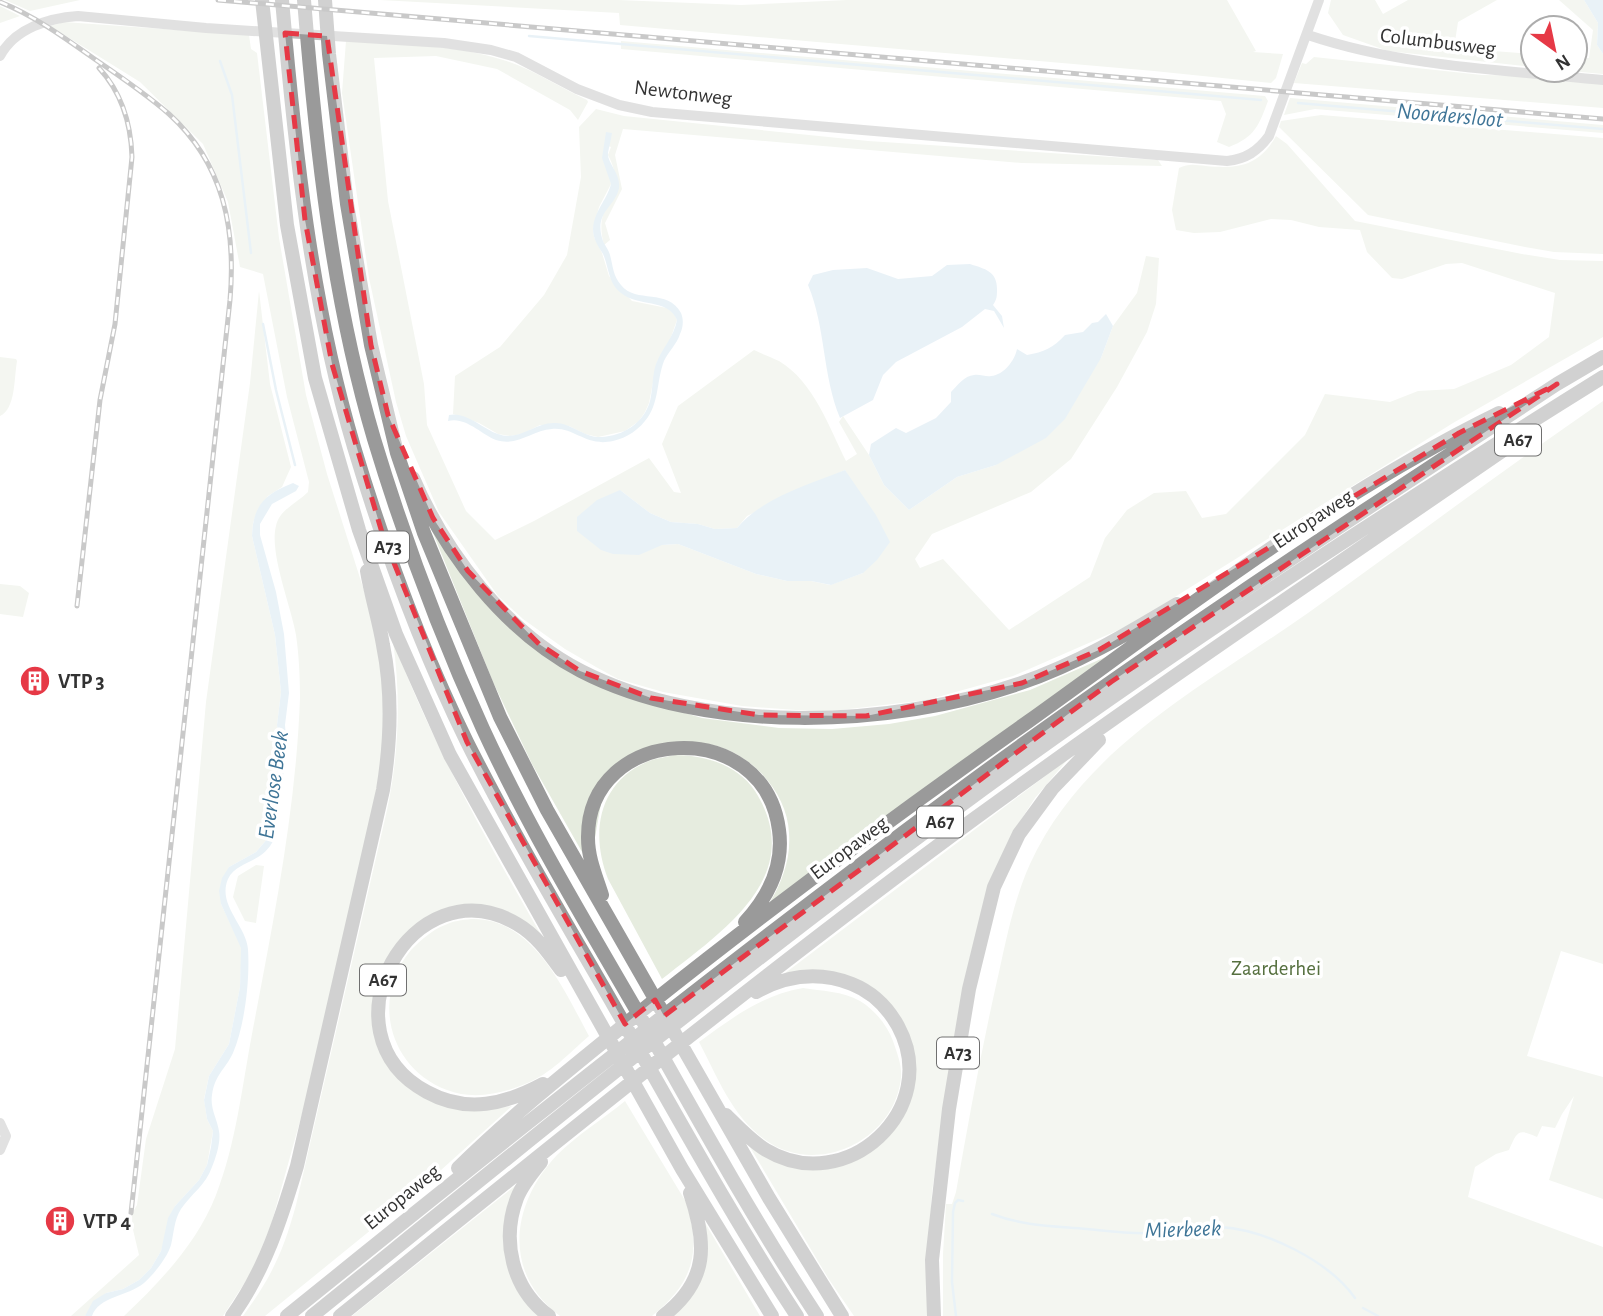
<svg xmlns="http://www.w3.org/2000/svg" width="1603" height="1316" font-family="'Alegreya Sans',sans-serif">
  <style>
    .green { fill: #e6ecdf; fill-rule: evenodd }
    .water { fill: #cfe2ee }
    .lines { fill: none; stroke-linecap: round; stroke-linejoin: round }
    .stream { stroke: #cfe2ee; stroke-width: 2.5 }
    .secondary { stroke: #bdbdbd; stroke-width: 10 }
    .highway { stroke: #9a9a9a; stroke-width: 14 }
    .rail-casing { stroke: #888; stroke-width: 5 }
    .rail { stroke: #fff; stroke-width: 2.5; stroke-dasharray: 8; stroke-linecap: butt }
    .marked { fill: none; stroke: #e63946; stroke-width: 5; stroke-dasharray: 14 9; stroke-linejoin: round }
    .labels { text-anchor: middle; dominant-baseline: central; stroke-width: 7; stroke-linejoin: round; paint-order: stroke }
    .shield { fill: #fff; stroke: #707070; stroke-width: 2 }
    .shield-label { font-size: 19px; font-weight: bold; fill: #333 }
    .street-label { font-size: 21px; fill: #333; stroke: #fff }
    .poi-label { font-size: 21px; font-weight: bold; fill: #333; stroke: #fff; text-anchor: start }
    .park-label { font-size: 21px; fill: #56703f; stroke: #fff }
    .water-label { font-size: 23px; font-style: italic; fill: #3f7597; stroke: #fff }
  </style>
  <rect width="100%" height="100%" fill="#fff"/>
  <path class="green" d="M5,0H80L30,11Z
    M380,0H618L741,5L847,0H1227L1256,51L1253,52L1283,54L1276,78L1271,83L1154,71L620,25L619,13Z
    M1331,0H1375L1383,14L1408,0H1497L1458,22L1454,48L1533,54V67L1388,51L1343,35L1328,13Z
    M1559,0H1584L1598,23L1597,45L1603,54V74L1559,70H1575V57L1589,58L1593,30Z
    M0,6L20,16L0,23Z
    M64,22L249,35L251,49L257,53L279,238L306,395L327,474L373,619L381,660L384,711L382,760L372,814L314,1071L271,1225L251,1273L223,1316H124C162,1280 197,1243 216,1195C236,1144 242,1087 252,1034C273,923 296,811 300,698C300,678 299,655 296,635C291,606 269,553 276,526C279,510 297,503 308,492L309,482L287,397L263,274L240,267L228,202L203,144L140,82L50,26Z
    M346,41C398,45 454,44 503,60C533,69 558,87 587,100L588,102L578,120L570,110L497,69L436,56L374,58L388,201L424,384L427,425L466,511L495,540L534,521L649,458L674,492L681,493L662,444L678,406L754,350C762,354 771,357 779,361C814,382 829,427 846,461L857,454L839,422L843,416L869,455L884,485L909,510L957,477L996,465L1101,358L1113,326L1137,293L1146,256L1159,258L1156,304L1147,332L1117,387L1071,459L1031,492L932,534L915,559L920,568L943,559L1009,630L1090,577L1105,538L1127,510L1154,493L1186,491L1202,518L1226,514L1305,435L1325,394L1390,402L1418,391L1454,389L1511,365L1549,337L1555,293L1462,263L1446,264L1402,279L1392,278L1367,252L1360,230L1319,227L1291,220L1271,219L1220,232L1194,233L1176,230L1172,210L1179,168C1189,163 1196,165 1206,166C1239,169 1259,166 1276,136L1287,144L1355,221L1522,254L1560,260L1603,261V337L1453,423L1130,625L1013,676L927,700L823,712L742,706L663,692L618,679L596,667L565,649L523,619L498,596L439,512L406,436L396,402L369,278L342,93ZM845,470L852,483L863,573L830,585L811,581H787L756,574L678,544L662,545L620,490L650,513L671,522L698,524L715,529L737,528L747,516Z
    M621,41L1265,96L1268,101C1259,125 1255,137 1229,147L1217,142L1226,114L1221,101L621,49Z
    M1314,57L1482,75L1537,76L1603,83V108L1294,83L1302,63L1306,64Z
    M1290,98L1603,125V133L1315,109L1284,115Z
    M596,109L624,116L868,141L1158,160L1162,166L1022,163L623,129L615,155L622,189L605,223L610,240L604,245C601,234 600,222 604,212C606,207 612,203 613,198C618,183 615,168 608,155L611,147L605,145C600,160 610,170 611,184L599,207L593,229L594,237L602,253L609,276L632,301L667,308L674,313L677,320L670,340L657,362L649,403L645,412L639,421L625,431L598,437L585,434L569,426L540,425L522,434L510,436L498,434L479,423L453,414L455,376L500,347L544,295L567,255L581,177L579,127Z
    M1321,115L1603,138V254L1554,252L1525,247L1368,215L1279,127L1281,121Z
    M259,291L270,384L291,467L282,487L268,496L258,509L253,523L252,536L275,635L281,692L277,725L280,748L268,838L256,852L229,867L221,904L242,948L240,987L229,1044L209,1076L204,1099L207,1119L213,1131L207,1165L199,1180L175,1206L161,1251L151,1268L139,1280L123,1289L106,1293L85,1316H71L139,1255L130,1217L137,1205L146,1139L175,1049L206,702L250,383Z
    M0,357L16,359L17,361C14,377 16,409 0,416Z
    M1603,401V964L1561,951L1527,1056L1603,1077V1199L1549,1180L1574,1096L1562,1114L1555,1128L1542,1126L1537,1137C1518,1128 1517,1132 1509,1150L1496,1154L1475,1167L1468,1197L1603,1247V1316H943V1254L946,1204H952L956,1192C968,1124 980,1057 995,990C1005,947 1012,904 1030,864C1084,746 1206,685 1308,613C1406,543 1503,470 1603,401Z
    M427,518L524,637L661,706L702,718L779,728L832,729L889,724L935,716L1030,690L1108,656L769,904C782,882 791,859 789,833C787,785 737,738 687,743C672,745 622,773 605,781L590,866L532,764L493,682Z
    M0,584L20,586L29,593L23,617L0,614Z
    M393,641C433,746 488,843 544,940L520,921L437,915C426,929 377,983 374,995C366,1031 388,1074 418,1093C428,1099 477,1107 491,1108C498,1109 505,1107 512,1106L409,1199L265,1316H243C272,1276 283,1252 296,1205L387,810C399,754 401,697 393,641Z
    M675,755C705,755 738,765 755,791C809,876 721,932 662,979L608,879C590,833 598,782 649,761C657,758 667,757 675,755Z
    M1069,758L1035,798L1015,829L945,1101L932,1192L928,1259L929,1316H854L828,1278L744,1137L793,1164L860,1155L913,1081L912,1046L907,1029L897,1011L868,985L776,980Z
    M256,865L264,866L256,923L245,921L233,897L238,876Z
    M471,919C533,917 564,990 589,1036C569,1053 551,1074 525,1084C502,1094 472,1100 447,1090C388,1068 371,997 411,950C421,940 432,930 445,925C453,921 462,920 471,919Z
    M803,988C821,991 843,991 860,1001C875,1010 887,1025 893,1041C897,1053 902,1065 901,1077C895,1141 816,1178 764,1139C732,1116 717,1076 699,1042C732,1018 762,995 803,988Z
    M625,1101L686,1202C702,1252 693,1283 652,1316H560C502,1273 511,1204 557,1155C577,1135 603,1119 625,1101Z
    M525,1178L505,1236L539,1316H352Z
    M701,1216L760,1316H668L692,1291Z"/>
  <path class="water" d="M1584,0H1603V54L1597,45L1598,23Z
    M606,132L612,133C611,140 609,147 608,153C607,163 621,174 619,188C615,208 593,212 603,241C605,246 609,250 610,255C613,266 613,276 621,285C636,304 668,288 681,313C684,320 683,328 680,334C677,344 668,352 664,361C657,379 659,401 648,417C640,429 627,438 613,441C585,447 575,427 552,429C532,430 518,447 496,440C481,434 465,416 448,421L449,415C466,411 483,429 498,434C519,442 535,422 555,423C572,423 584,438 601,437C623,436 644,423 650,401C653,389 652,376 656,364C662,348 674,337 677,320C668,298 637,307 621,293C608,283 609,267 603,254C598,246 593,239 593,229C594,211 607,200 611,184L602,158Z
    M970,264C985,269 997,271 997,289C997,296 997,299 993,305L1002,316L1004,328L994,311L985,309L962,327L896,362L883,375L873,400L840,418C822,374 826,328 808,285L813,275L833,270L867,268L898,279L932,276L947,265Z
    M1106,314L1113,326L1101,358L1065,419L1046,438L996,465L957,477L909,510L884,485L869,455L871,444L896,428L906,433L936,418L951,402V392C958,385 964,376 974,375C980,374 986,377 991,376C1004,375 1015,360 1017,349L1027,355C1044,352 1053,348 1065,335L1083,332L1092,323L1098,322Z
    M845,470L876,515L890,542L877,560L863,573L831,585L811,581H787L756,574L678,544L662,545L639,555L613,554L601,550L577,531V517L597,500L620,490L650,513L671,522L698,524L715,529L737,528C763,497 808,485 845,470Z
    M293,483L299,486L296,491L272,504L260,524V535L276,592L284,634L289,693L285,725L287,748L274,839C263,864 237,860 228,879C217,905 246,925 248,949C250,979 245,1025 233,1053C225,1070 215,1074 212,1095C210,1109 217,1118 219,1131C221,1142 216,1157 212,1167C206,1185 191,1194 181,1209C174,1220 174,1233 171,1245C167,1258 154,1274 144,1283C127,1297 99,1296 92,1316H85L93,1301L106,1293L123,1289L139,1280L151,1268L161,1251L168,1218L175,1206L199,1180L207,1165L211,1147L213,1131L207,1119L204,1100L209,1076L229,1044L240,987L241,948L221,904L219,891L222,878L229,867L256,852L268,838L280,748L277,725L281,692L275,635L252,536C253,505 265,494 293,483Z"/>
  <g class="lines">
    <path class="stream" d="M529,36L1261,100
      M220,61L232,95L251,253
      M1298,103L1603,129
      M263,324L276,390L295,465
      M992,1214C1023,1226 1054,1226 1087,1229C1108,1231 1130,1234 1151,1233C1174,1232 1198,1225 1221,1227C1266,1230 1329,1261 1355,1298
      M1363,1308L1378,1316
      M956,1316L952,1282L953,1212L955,1203L958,1200L963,1201"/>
    <path class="secondary" d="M1308,35C1403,67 1504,70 1603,80
      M0,56C15,28 49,18 78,16L206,28L444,43L491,50L516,57L577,89L619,105L652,112L1227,161C1246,159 1258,151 1269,136L1319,0
      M0,1123L6,1136L0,1150"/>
    <path class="highway" d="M262,0L287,225L315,378L359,530L396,634L450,755L682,1169L772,1316
      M282,0C295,150 311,302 354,447C384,547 421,648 467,742C512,832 564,919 614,1006C674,1110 731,1216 797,1316
      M304,0C316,147 332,297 374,439C404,538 440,635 483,729C530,831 589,928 645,1025C700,1123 755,1222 817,1316
      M325,0L329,54L347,204L371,345L397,453L424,533L500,717L547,810L769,1198L842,1316
      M413,478C446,555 506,632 581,671C705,735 892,728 1021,683C1077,664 1127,634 1177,604
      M602,895C596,876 588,858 588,838C587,725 764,714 779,830C784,866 768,897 745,922
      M543,1084C506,1104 467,1114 427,1092C317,1033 413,862 517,924C536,935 548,952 561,970
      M726,1115C738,1127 751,1141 766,1150C846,1198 943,1109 898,1026C888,1008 872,992 852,984C819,971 787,975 756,992
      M541,1162C532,1173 522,1185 517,1198C501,1240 512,1289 549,1316
      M458,1168C518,1109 585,1057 650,1004C773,906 900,812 1029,721C1181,612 1331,495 1499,413
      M232,1316C265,1270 281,1219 297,1166L383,790C391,741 393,694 383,645C379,620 371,596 367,571
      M287,1316C505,1140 724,965 948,799C1146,652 1352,518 1557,384L1603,357
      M312,1316C525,1144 736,971 956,809C1165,655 1383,514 1603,377
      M340,1316C549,1148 758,978 974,819C1153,688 1338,564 1521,438
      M663,1316C709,1281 707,1243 690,1193
      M934,1316L932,1260L949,1109L969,989L994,887L1019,834L1052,789L1099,740"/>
    <g class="rail-casing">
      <path id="rail" d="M218,0L1603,119
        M0,2C35,16 65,38 96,60C121,77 146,94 169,114C224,164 236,229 230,300L131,1213
        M77,606L100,400L115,324L132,157C131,124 122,93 99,68"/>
    </g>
    <use href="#rail" class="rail"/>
  </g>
  <path d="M0 0H1603V1316H0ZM285,33L327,36L371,345L388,415L433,518L468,571L539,644L580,671L651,698L759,715L866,716L1022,683L1099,650L1459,433L1557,384L1111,682L664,1016L655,1000L625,1024L467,742L383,536L332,364L305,220Z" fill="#fff" fill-opacity=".55" fill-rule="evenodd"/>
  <path class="marked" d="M285,33L327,36L371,345L388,415L433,518L468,571L539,644L580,671L651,698L759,715L866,716L1022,683L1099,650L1459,433L1557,384L1111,682L664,1016L655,1000L625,1024L467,742L383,536L332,364L305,220Z"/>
  <defs>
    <g id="building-disc" transform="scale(1.575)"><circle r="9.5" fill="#e63946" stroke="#fff"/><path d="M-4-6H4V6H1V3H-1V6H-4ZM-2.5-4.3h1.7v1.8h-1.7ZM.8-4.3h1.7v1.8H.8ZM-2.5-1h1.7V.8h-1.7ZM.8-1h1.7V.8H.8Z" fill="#fff"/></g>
  </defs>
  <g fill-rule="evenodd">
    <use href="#building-disc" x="35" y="681"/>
    <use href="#building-disc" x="60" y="1221"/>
  </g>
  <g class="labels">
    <g class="shield">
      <rect x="1495" y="424.5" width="46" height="31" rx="5"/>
      <rect x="367" y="531.5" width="42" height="31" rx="5"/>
      <rect x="917" y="806.5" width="46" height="31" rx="5"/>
      <rect x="360" y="964.5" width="46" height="31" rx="5"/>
      <rect x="937" y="1037.5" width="42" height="31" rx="5"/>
    </g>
    <g class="shield-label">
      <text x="1518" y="440">A67</text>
      <text x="388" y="547">A73</text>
      <text x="940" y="822">A67</text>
      <text x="383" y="980">A67</text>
      <text x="958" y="1053">A73</text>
    </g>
    <g class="street-label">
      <text transform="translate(1438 42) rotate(7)">Columbusweg</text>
      <text transform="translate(683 93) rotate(7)">Newtonweg</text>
      <text transform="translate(1313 519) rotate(-33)">Europaweg</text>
      <text transform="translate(849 848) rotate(-37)">Europaweg</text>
      <text transform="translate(402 1197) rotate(-39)">Europaweg</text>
    </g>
    <g class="poi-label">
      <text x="58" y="681">VTP 3</text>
      <text x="83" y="1221">VTP 4</text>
    </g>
    <g class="park-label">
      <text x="1276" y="968">Zaarderhei</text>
    </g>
    <g class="water-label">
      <text transform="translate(1450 116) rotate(5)">Noordersloot</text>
      <text transform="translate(274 785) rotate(-82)">Everlose Beek</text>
      <text transform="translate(1183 1230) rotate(-2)">Mierbeek</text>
    </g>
  </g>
  <g transform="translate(1554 49) rotate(147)"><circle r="33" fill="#ffffff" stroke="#adadad" stroke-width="2"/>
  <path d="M0-5L12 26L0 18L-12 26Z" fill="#e63946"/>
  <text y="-10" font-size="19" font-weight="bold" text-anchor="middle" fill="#333333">N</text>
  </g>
</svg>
